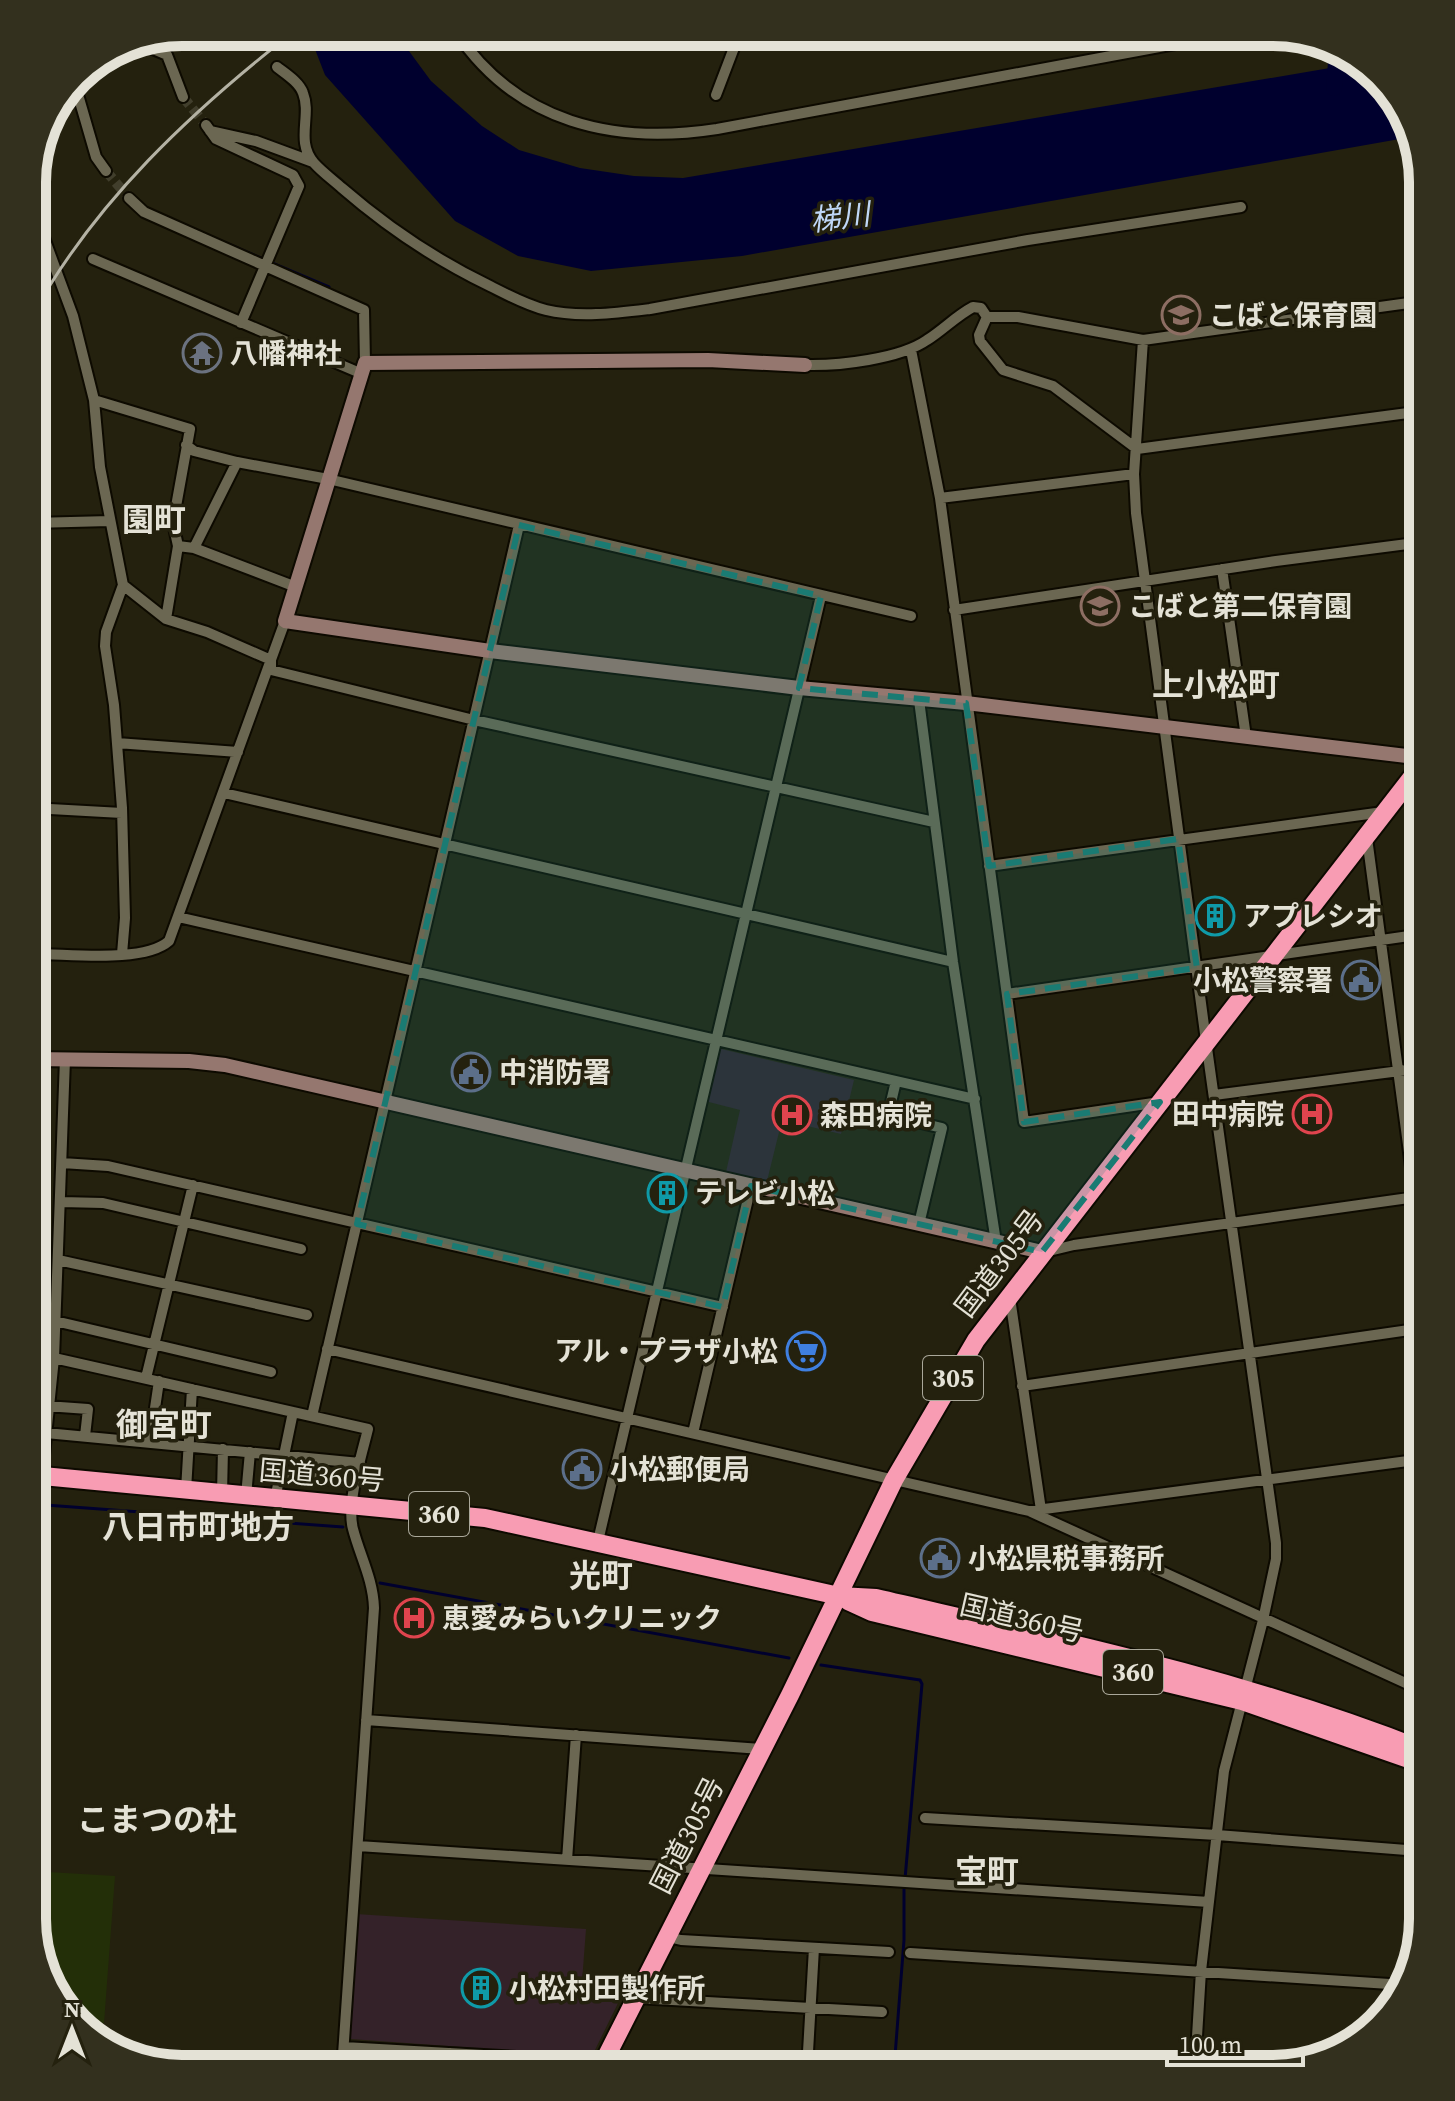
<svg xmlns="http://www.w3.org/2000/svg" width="1455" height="2101" font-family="'Source Serif 4','Noto Sans JP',serif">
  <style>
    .industrial { fill: #342229 }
    .medical { fill: #31222e }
    .green { fill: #232f08 }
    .water { fill: #00002e }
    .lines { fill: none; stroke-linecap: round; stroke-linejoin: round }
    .stream { stroke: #00002e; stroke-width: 3 }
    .river { stroke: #00002e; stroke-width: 16 }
    .street-tunnel { stroke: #413e2c; stroke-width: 10; stroke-dasharray: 10 5; stroke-linecap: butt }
    .street-casing { stroke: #0d0a00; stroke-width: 14 }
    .secondary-casing { stroke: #0d0a00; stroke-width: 18 }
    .highway-casing { stroke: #0d0a00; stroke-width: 22 }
    .street { stroke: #6b6752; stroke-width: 10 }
    .secondary { stroke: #95776f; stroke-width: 14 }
    .highway { stroke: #f89cb3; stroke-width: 18 }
    .rail { stroke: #b4b2a4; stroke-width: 3 }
    .marked { fill: #1a7b73; fill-opacity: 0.2; stroke: #1a7b73; stroke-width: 6; stroke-dasharray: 16 10; stroke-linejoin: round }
    .labels { text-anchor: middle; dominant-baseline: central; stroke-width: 7; stroke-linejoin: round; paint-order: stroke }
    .shield { fill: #24210e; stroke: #aaa89a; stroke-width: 2 }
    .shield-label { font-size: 26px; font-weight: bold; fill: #e4e2d6 }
    .poi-label { font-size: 28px; font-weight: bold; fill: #e4e2d6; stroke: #24210e; text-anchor: start }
    .street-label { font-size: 28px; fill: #e4e2d6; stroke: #24210e }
    .water-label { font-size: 30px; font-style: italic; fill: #c0d8f8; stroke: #24210e }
    .quarter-label { font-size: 32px; font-weight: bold; fill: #e4e2d6; stroke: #24210e }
    .rim { fill: none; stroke: #e4e2d6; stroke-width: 10 }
  </style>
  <rect width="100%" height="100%" fill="#24210e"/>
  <path class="industrial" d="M356,1914L586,1929L581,1995L621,1997L594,2052L587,2056L351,2039L347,2035Z"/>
  <path class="medical" d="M717,1048L854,1080L841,1134L782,1120L767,1181L726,1172L740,1110L705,1101Z"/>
  <path class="green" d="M32,1871L115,1876L104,2023L79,2021L52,1994L32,1919Z"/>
  <path class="water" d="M306,32H395L431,81L482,126L519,150L580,168L634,176L683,178L1359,63L1403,107L1411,137L742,256L591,271L518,256L455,221L325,75L311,39Z"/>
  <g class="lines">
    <path class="stream" d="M219,240L263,259
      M272,263L329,287
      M32,1504L343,1527
      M380,1583L789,1658
      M821,1665L920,1680L922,1684L905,1879
      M894,2069L904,1940V1887"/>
    <path class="river" d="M1334,88L1337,49"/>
    <path class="street-tunnel" d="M183,97L206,125
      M106,171L129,198"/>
    <g class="street-casing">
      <path id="street" d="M456,32C517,123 614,145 717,129L1240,32
        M146,46L167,55L183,97
        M277,67C286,74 299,82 303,93C312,116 295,141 314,163C322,172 333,180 342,188C387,227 436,260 490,286C508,295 526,305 546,310C579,318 617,313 650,309L1028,240L1241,207
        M74,81L96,157L106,171
        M716,95L740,32
        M206,125L216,139L293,175L299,186L241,323
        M210,131L256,141L313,162
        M129,198L144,212L364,310L365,363
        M32,209L36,232
        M32,233L43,235L73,316L94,400L100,467L123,585L106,632L105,646L114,705L122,808L125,918L122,954
        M93,259L360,373
        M987,317L979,335L980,341L1003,370L1053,386L1137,449L1423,411
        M987,317H1018L1143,340L1423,301
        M1143,340L1134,474L1136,513L1206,1041L1276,1543V1559L1263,1620L1224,1771L1201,1971L1195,2069
        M911,350L940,498L1024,1122L1160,1102
        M805,365C838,366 900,359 927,340C943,330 956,316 973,307L981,308L987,317
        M94,400L190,429L173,523L178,546L166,619
        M186,445L194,451L237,462
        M940,498L1134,474
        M32,523L110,521
        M178,546L194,548L296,587
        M194,548L237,462L328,479L911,616
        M1222,569L1246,737
        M123,585L166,619L207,632L271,660V670L474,720L934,822
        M954,610L1276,561L1423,542
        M919,700L953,962L996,1242
        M117,743L238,752
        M224,793L953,962
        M32,808L122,813
        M1367,838L1415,1197
        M989,866L1383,812
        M178,917L975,1099
        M32,970L37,954C71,954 144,963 169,941L285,621
        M1007,994L1423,934
        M896,1081L888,1115L942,1128L919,1224
        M1214,1095L1423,1068
        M62,1163L108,1166L723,1307
        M61,1202L103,1203L301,1249
        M1045,1252L1074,1245L1423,1196
        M58,1260L307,1315
        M1010,1298L1041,1510
        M55,1321L271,1372
        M327,1349L1029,1511L1423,1691
        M54,1358L368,1429C362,1454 346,1504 353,1529C360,1556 373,1579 374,1608L342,2069
        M146,1378L193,1185
        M1022,1386L1423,1328
        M32,1405L88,1409L85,1436
        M312,1416L519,525
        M46,1433L360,1463
        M693,1433L751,1186
        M150,1442L159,1381
        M42,1475L54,1358L65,1059
        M279,1475L357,1482
        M186,1490L192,1389
        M222,1494L223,1449
        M246,1496L250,1452
        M275,1499L293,1412
        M1029,1511L1423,1459
        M598,1541L821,596
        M366,1720L761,1749
        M925,1818L1217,1835L1419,1851L1411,1962
        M358,1846L1209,1902
        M567,1860L576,1735
        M668,1937L681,1940L889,1952
        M910,1953L1405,1985
        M637,1998L882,2012
        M344,2047L604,2062
        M449,2069L450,2053
        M807,2069L814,1948"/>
    </g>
    <g class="secondary-casing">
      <path id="secondary" d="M805,365L708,360L365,363L285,621L490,651L799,688L966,703L1423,758
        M32,1059L189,1061L225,1065L1042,1252
        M604,2062L686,2069"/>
    </g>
    <g class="highway-casing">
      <path id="highway" d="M32,1475L485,1518L839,1596L876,1598C1061,1641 1246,1680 1423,1750
        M848,1601L872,1612L1242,1701L1423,1764
        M600,2069L790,1695L894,1480L976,1340L1423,763"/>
    </g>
    <use href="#street" class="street"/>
    <use href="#secondary" class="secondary"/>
    <use href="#highway" class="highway"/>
    <path class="rail" d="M32,316C94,202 192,111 293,32"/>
  </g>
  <path class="marked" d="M519,525L821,596L799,688L966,703L989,866L1178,839L1197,968L1007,994L1024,1122L1160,1102L1042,1252L751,1186L723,1307L357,1224Z"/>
  <defs>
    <g id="school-ring" transform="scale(2)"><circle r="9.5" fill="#24210e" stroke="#8d6e63" stroke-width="1.5"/><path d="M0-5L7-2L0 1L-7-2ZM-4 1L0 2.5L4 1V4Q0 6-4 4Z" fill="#8d6e63"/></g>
    <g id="temple-ring" transform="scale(2)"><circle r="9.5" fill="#24210e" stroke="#6b7280" stroke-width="1.5"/><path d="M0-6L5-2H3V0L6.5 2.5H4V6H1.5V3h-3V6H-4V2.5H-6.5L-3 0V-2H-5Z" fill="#6b7280"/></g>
    <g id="building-ring" transform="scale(2)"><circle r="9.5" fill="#24210e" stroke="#0f9aa8" stroke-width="1.5"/><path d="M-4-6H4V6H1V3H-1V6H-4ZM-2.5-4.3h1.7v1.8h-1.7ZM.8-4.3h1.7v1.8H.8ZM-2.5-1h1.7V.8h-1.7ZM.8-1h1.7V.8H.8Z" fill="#0f9aa8"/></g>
    <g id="civic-ring" transform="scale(2)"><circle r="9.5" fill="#24210e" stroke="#5c6f8a" stroke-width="1.5"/><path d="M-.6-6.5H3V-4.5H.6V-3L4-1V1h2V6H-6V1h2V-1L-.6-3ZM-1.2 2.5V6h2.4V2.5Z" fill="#5c6f8a"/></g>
    <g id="hospital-ring" transform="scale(2)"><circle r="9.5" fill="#24210e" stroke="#e0444e" stroke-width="1.5"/><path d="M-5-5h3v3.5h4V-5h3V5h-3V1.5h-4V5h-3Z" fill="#e0444e"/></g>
    <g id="supermarket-ring" transform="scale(2)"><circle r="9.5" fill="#24210e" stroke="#3f7fe0" stroke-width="1.5"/><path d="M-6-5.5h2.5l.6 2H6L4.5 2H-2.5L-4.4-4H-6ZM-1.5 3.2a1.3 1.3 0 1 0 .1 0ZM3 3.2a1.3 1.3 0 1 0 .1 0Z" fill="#3f7fe0"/></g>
  </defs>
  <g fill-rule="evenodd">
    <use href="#school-ring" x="1181" y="315"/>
    <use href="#temple-ring" x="202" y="353"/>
    <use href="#school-ring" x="1100" y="606"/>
    <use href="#building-ring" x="1215" y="916"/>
    <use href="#civic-ring" x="1361" y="980"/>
    <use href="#civic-ring" x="471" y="1072"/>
    <use href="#hospital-ring" x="1312" y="1114"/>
    <use href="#hospital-ring" x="792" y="1115"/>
    <use href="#building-ring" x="667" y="1193"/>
    <use href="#supermarket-ring" x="806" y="1351"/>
    <use href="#civic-ring" x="582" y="1469"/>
    <use href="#civic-ring" x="940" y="1558"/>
    <use href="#hospital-ring" x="414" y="1618"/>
    <use href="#building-ring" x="481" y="1988"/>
  </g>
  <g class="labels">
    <g class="shield">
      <rect x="923" y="1356" width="60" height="44" rx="6"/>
      <rect x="409" y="1492" width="60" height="44" rx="6"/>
      <rect x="1103" y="1650" width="60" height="44" rx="6"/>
    </g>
    <g class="shield-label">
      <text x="953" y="1378">305</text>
      <text x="439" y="1514">360</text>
      <text x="1133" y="1672">360</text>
    </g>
    <g class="poi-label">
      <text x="1209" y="315">こばと保育園</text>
      <text x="230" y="353">八幡神社</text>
      <text x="1128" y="606">こばと第二保育園</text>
      <text x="1243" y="916">アプレシオ</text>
      <text x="1333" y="980" text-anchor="end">小松警察署</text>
      <text x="499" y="1072">中消防署</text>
      <text x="1284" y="1114" text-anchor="end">田中病院</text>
      <text x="820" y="1115">森田病院</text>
      <text x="695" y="1193">テレビ小松</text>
      <text x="778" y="1351" text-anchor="end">アル・プラザ小松</text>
      <text x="610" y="1469">小松郵便局</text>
      <text x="968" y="1558">小松県税事務所</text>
      <text x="442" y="1618">恵愛みらいクリニック</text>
      <text x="509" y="1988">小松村田製作所</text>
    </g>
    <g class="street-label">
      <text transform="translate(999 1263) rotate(-53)">国道305号</text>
      <text transform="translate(322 1475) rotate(5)">国道360号</text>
      <text transform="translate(1022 1618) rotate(13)">国道360号</text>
      <text transform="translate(687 1835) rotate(-63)">国道305号</text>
    </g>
    <g class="water-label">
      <text transform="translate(840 217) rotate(-7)">梯川</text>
    </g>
    <g class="quarter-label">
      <text x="154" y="520">園町</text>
      <text x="1216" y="685">上小松町</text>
      <text x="164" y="1425">御宮町</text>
      <text x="198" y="1527">八日市町地方</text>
      <text x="601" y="1576">光町</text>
      <text x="157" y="1820">こまつの杜</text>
      <text x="987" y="1872">宝町</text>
    </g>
  </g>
  <path d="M0 0H1455V2101H0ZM182 46H1273A136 136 0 0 1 1409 182V1919A136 136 0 0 1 1273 2055H182A136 136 0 0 1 46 1919V182A136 136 0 0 1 182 46Z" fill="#33301e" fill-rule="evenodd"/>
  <path class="rim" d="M182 46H1273A136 136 0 0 1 1409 182V1919A136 136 0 0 1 1273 2055H182A136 136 0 0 1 46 1919V182A136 136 0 0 1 182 46Z"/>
  <g transform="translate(72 2029)" stroke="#24210e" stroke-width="6" paint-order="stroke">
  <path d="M0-6L14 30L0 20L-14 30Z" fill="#e4e2d6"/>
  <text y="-12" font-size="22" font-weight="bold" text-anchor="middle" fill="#e4e2d6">N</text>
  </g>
  <path d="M1167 2053v12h136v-12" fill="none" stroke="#e4e2d6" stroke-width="4"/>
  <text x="1179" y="2053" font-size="24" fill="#e4e2d6" stroke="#24210e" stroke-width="6" paint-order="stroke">100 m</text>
</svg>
